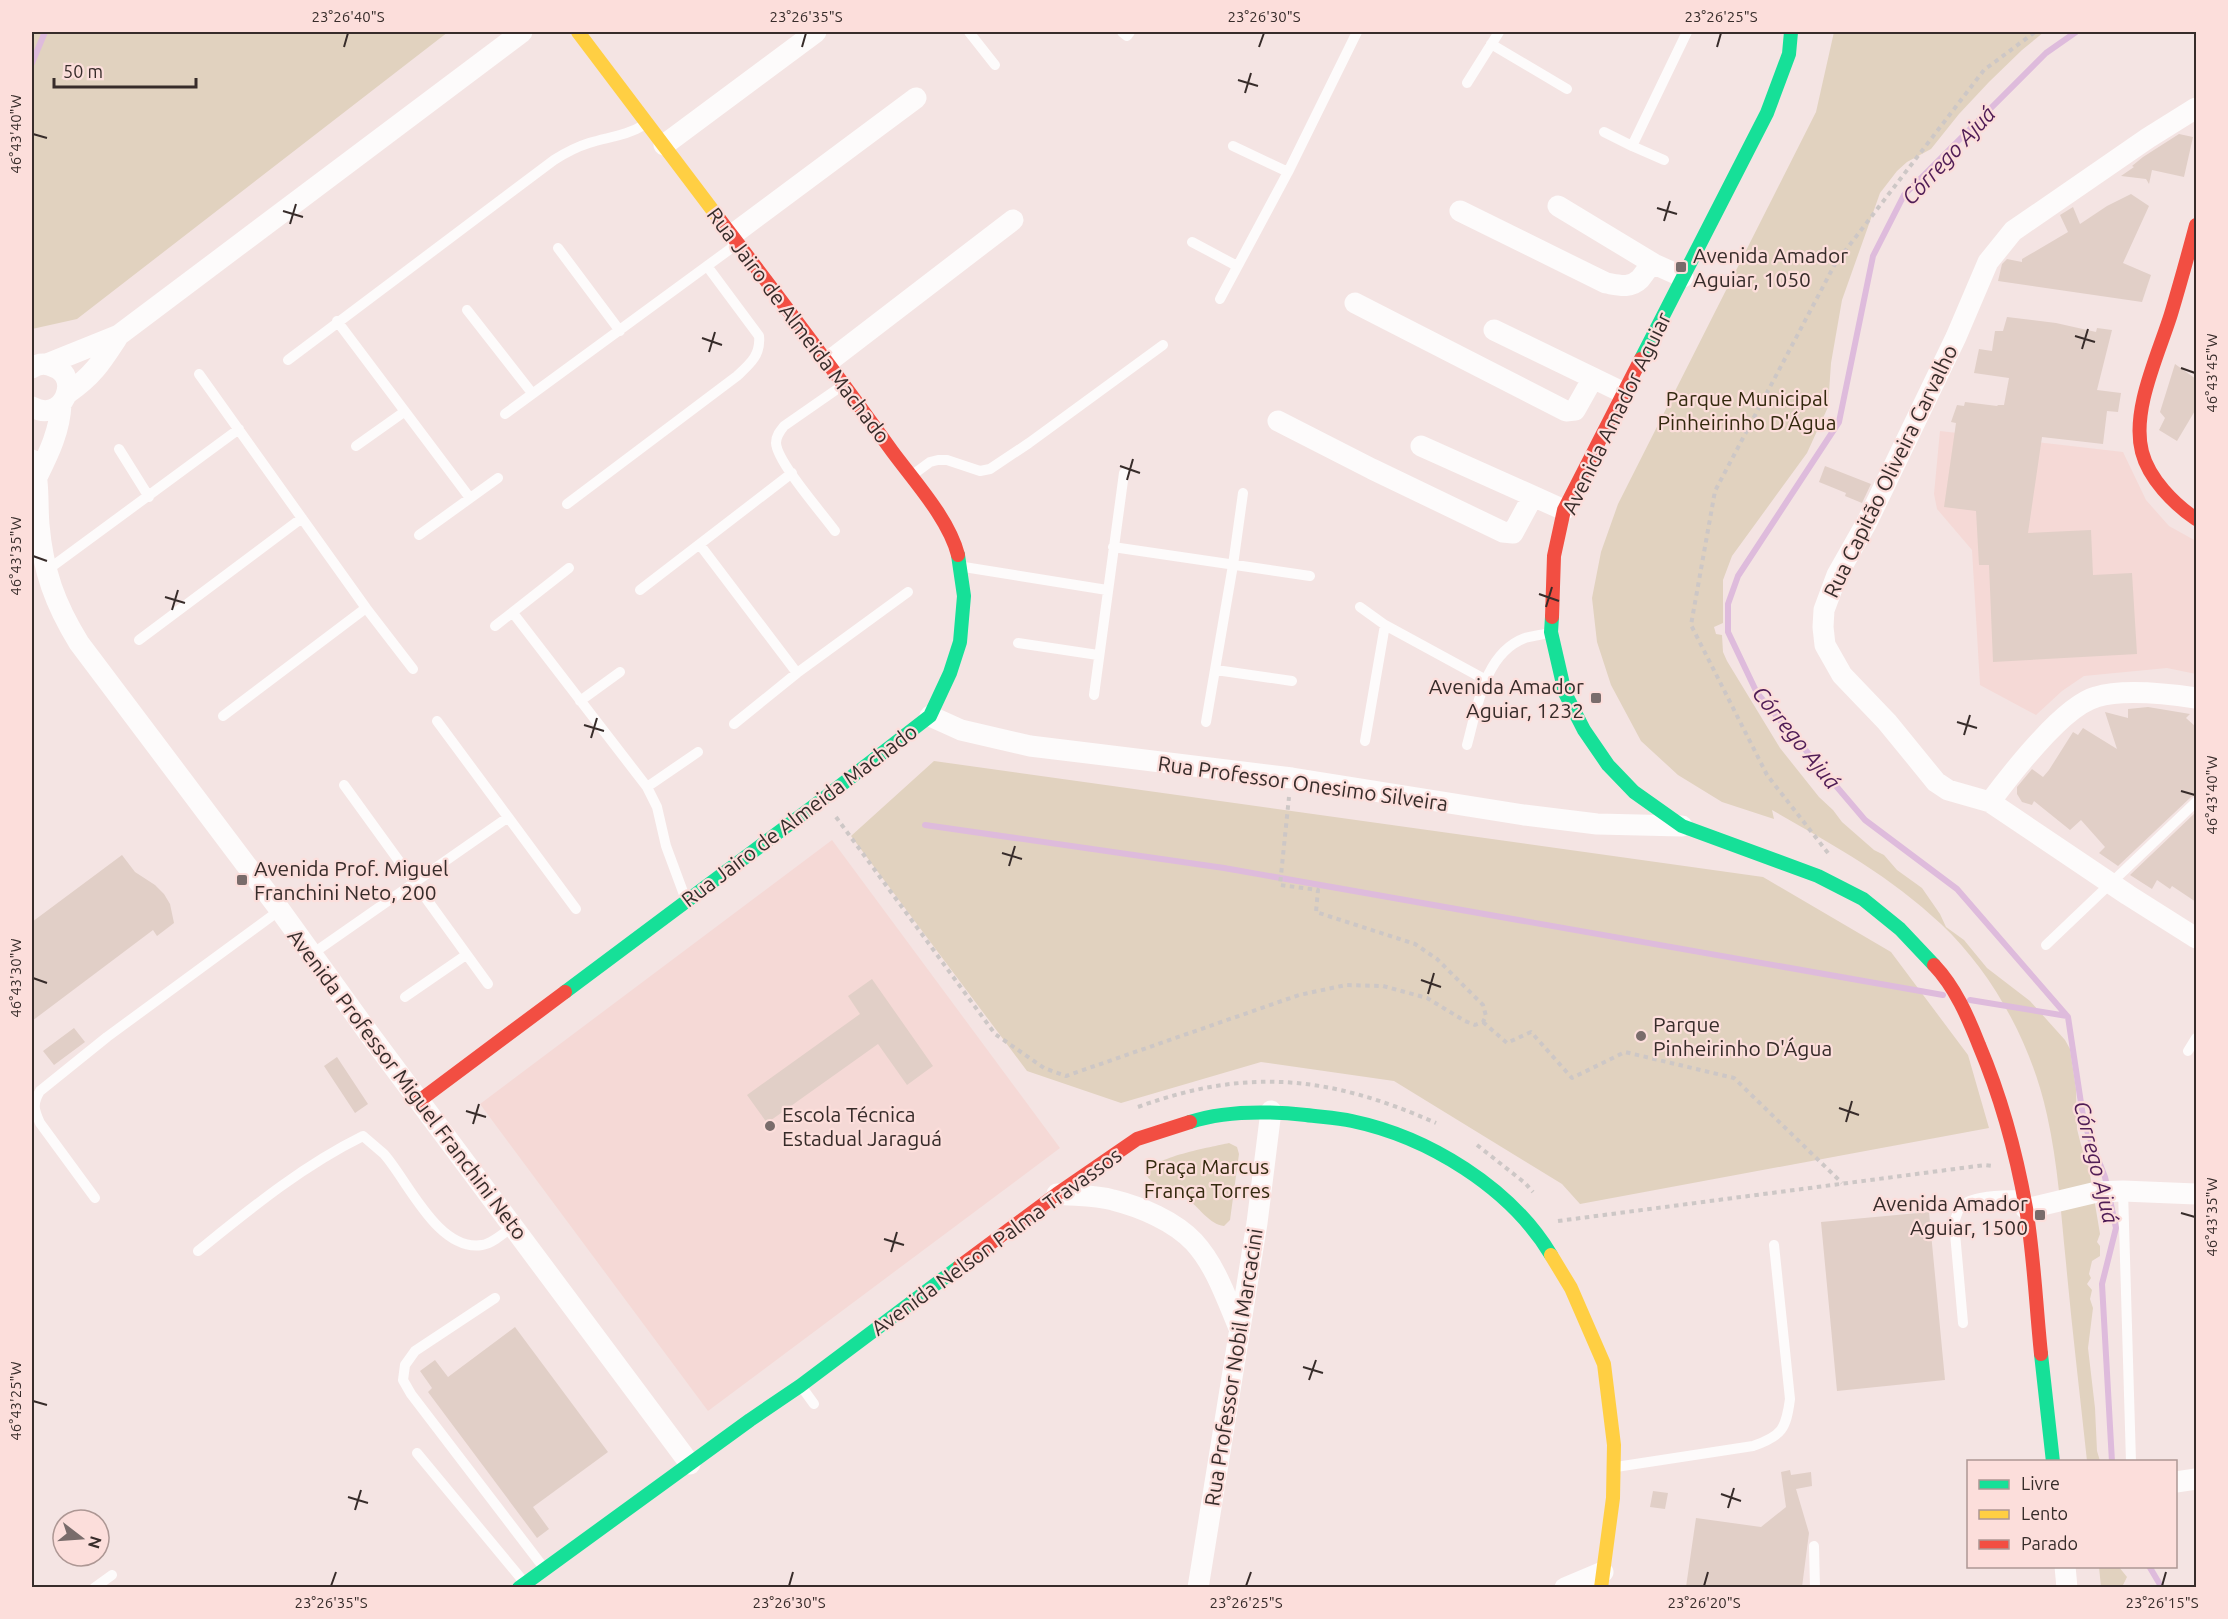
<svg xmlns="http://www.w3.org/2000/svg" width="2228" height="1619" font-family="Ubuntu,sans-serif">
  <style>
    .built { fill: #f5d9d6 }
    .green { fill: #e1d2bf }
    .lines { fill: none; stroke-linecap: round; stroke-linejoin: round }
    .stream { stroke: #debbdc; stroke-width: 6 }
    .building { fill: #e1cfc7 }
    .path { stroke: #cdc7c6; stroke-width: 4; stroke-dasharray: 4.5 4.5; stroke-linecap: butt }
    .lane { stroke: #fdfbfb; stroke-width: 10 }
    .street { stroke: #fdfbfb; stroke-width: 21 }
    .fast { stroke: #16e098; stroke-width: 14 }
    .slow { stroke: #ffcf43; stroke-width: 14 }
    .jam { stroke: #f24e42; stroke-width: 14 }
    .ticks { fill: none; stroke: #372c2a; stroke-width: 2 }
    .poi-dot { fill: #796c6b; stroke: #fcdedb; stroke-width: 2 }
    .labels { text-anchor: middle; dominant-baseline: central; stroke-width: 4.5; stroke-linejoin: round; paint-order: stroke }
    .poi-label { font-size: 21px; fill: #372c2a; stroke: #fcdedb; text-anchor: start }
    .street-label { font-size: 21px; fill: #372c2a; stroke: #fcdedb }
    .park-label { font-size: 21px; fill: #33290e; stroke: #fcdedb }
    .water-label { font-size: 22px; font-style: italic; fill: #501d56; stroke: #fcdedb }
    .neatline { fill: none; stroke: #372c2a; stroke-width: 2 }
    .ticks-label { font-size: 15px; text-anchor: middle; fill: #372c2a }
  </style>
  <rect width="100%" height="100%" fill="#f4e4e3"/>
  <path class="built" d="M1940,431L2123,452L2146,500L2169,526L2196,541V674L2167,668L2084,676L2062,691L2036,715L1980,685L1972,550L1937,509L1934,494Z
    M832,840L1060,1148L708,1411L480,1104Z"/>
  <path class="green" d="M32,32H448L77,319L32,329Z
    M1834,32H2044L2022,50L1989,82L1959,114L1931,149L1907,162L1897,171L1880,193L1842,300L1831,363L1828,407L1807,453L1732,556L1723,580V623L1714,627L1716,634L1722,635L1723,652L1727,661L1780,748L1819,797L1833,810L1842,822L1874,850L1884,855L1897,870L1922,888L1940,914L1946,927L1964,940L1987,968L2030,1001L2065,1040L2070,1049L2076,1089L2077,1129L2081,1145L2088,1162L2100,1234L2097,1242L2100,1246V1256L2092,1261L2089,1274L2091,1278L2087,1284L2092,1290L2090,1299L2093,1308L2088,1348L2095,1408L2097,1451L2100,1461H2087C2080,1395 2072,1329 2066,1263C2061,1214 2058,1164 2047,1115C2032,1045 1993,973 1941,924C1889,875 1833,845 1772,810L1774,819L1722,802L1678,775L1641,741L1611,685L1597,642L1592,598L1601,552L1618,504L1816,112Z
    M934,761L1763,877L1891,952L1968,1055L1989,1128L1580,1204L1562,1184L1394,1081L1261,1062L1121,1103L1027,1071L851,836Z
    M1229,1143L1237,1147L1239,1154L1230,1220L1224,1226C1210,1225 1198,1206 1186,1198C1174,1190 1152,1187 1146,1174C1151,1157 1212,1147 1229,1143Z
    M2099,1567H2119L2127,1577L2122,1587H2101Z"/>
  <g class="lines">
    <path class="stream" d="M2076,32L2046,53L1904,195L1873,256L1839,422L1738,576L1728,604V632L1757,693L1865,820L1957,889L2068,1017L2084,1123L2105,1177L2116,1228L2102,1284L2112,1462
      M32,63L45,32
      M925,825L1224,868L1943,995
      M1970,1000L2067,1016
      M2149,1566L2162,1588"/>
  </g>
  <path class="building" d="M2179,134L2193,137L2184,177L2152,170L2149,184L2146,179L2121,176L2134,167L2132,166L2143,157Z
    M2131,194L2149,206L2123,263L2151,275L2142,302L1998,281L2002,264L2007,259L2022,262V259L2068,232L2060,215L2073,207L2080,224L2107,206Z
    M2007,317L2056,323L2096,332L2097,328L2112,330L2097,390L2121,393L2118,412L2107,411L2103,444L2042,437L2028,533L2091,530L2093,575L2132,573L2137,654L1993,662L1989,565H1979L1976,511L1944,507L1956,423L1951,422L1957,405L1964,406L1965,402L1997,406L1998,405H2004L2009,378L1974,373L1979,349L1992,351L1995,331H2003Z
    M2175,364L2196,379V409L2177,441L2159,430L2165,418L2160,412Z
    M1825,466L1871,484L1862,503L1845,496L1846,493L1819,482Z
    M2148,707L2190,714L2186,718L2196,727V795L2191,797L2118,866L2099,853L2105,847L2081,820L2070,830L2034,801L2032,805L2022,802L2017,794V787L2032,769L2043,777L2049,770L2073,732L2078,735L2083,728L2117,749L2105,712L2128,718V709Z
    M2196,812V902L2172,886L2170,889L2157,880L2152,889L2130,875Z
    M122,855L135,872L155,885L164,894L170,904L174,923L157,936L153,930L32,1021V922Z
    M872,979L933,1066L907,1085L878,1044L767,1123L747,1095L860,1014L848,996Z
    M74,1028L85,1042L54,1065L43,1051Z
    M337,1057L368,1104L355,1113L324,1066Z
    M1929,1212L1945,1380L1837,1391L1821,1222Z
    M515,1327L608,1452L533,1507L549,1529L537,1538L428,1392L432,1388L420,1371L435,1360L448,1377Z
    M1790,1470L1791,1475L1811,1472L1812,1486L1796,1489L1809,1533L1802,1587H1686L1696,1518L1761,1527L1786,1507L1781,1472Z
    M1653,1491L1668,1493L1665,1509L1650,1507Z"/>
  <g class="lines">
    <path class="path" d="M836,817L995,1034L1044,1068L1066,1076L1299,995L1346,985L1383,986L1427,998L1465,1021L1475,1025L1483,1022L1486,1016L1483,1005L1437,959L1415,944L1316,912L1318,890L1280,885L1289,797
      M1828,853L1767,775L1691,625L1715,491L1835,264L1984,70L2035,32
      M1483,1022L1507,1043L1531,1032L1572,1078L1625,1052L1734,1078L1842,1183
      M1138,1107C1248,1067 1330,1076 1436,1123
      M1477,1145L1525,1183L1533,1192
      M1558,1221L1985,1165L1994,1166"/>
    <path class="lane" d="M969,32L995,65
      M1122,32L1127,36L1130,32
      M1491,44L1567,89
      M1467,83L1499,32
      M1604,132L1632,146
      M1233,146L1288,172
      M1664,160L1632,146L1687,32
      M1192,242L1237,266
      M558,248L620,331
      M1220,299L1288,172L1357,32
      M467,310L532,393
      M337,321L470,498
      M288,360L554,160C565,153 576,147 589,143C608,137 626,136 644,125
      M199,374L366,608L413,669
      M505,414L737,244
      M356,446L404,412
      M119,449L149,497
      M911,476L930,462L938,460H947L980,471L990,469L1029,443L1163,345
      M567,504L737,376C750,364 761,355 759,336L707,266
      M835,531C822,513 777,462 776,443C776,436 780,431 784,426L843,385
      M419,535L498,478
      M700,545L797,673L908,592
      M1113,547L1310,576
      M964,567L1107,590
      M46,571L239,429
      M640,590L792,473
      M1360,607L1385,625L1486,680
      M513,613L647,787L657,807L666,846L686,900
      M495,626L569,568
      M139,640L302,518
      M1018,643L1098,655
      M1216,670L1292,681
      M1094,695L1124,473
      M580,701L620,672
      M223,716L366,608
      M437,721L576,909
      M1206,722L1233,565L1243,493
      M734,724L797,673
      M1365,741L1385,625
      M1467,745C1477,709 1484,653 1525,638C1533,636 1541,635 1548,633
      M344,785L488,984
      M647,787L698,752
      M2046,945L2196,802
      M312,954L507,818
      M405,997L466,955
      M2188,1051L2196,1038
      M2123,1191L2131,1462
      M95,1198L40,1123C34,1110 32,1104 40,1091L107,1037L280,910
      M198,1251C250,1209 302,1166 363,1136C370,1142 377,1148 384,1154C408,1181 438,1252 482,1245C493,1243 504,1233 513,1226
      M495,1298L415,1351L405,1365L403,1380L411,1394L544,1568
      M1963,1323L1954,1222C1956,1218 1957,1213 1959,1209C1968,1194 2007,1196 2022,1195
      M801,1386L814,1404
      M417,1453L524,1582
      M1616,1467L1753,1446C1782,1436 1786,1429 1790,1399L1774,1245
      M1814,1546L1815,1588
      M94,1588L112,1575"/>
    <path class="street" d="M2196,108L2148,138L2013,231L1988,262L1956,337L1867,522L1837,575L1824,610L1823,627L1825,645L1842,675L1887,722L1936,782L1948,790L1990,802L2128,895L2196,938
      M664,145L816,32
      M1558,206L1654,264
      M1460,211L1606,283C1618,285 1630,289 1640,279C1645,273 1647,268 1654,264L1683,277
      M732,235L916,98
      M1355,303L1566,411L1575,410L1593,378
      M1494,330L1624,393
      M828,362L1013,220
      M47,364L119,335L522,32
      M32,368C39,363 46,363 54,367C82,377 63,424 32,407
      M68,393C94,375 102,361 119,335
      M1278,421L1372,469L1503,532L1513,533L1533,496
      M1421,446L1564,510
      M32,460C40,481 37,502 39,525C43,571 55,604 79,643L280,910L370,1035L690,1464
      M38,475C49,453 60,430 61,404
      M930,716L961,730L1030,746L1292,778L1524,815L1597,824L1682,826
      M1990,802C2011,774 2063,706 2096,697C2122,689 2169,694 2196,698
      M1057,1194C1075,1196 1095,1195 1113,1200C1141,1207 1174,1221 1194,1242C1216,1266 1227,1300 1239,1328
      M2026,1209L2097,1192L2123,1191L2196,1194
      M2176,1482L2196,1479
      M2065,1566L2067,1588
      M1198,1588L1257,1223L1271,1111
      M1565,1588L1603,1572"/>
    <path class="fast" d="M1641,359L1767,113L1789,54L1791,32
      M1552,617L1551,632L1565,693L1584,730L1608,765L1634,792L1682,826L1818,876L1863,899L1900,929L1934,965
      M565,992L823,799L930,716L950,673L960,642L964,596L958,555
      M1190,1122C1227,1110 1268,1111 1306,1115C1321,1117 1337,1118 1352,1121C1428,1137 1510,1187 1551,1255
      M2041,1354L2053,1462
      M519,1588L750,1420L800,1386L960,1266"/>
    <path class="slow" d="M578,32L720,220
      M1551,1255L1571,1288L1604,1364L1614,1445L1613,1498L1601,1588"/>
    <path class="jam" d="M720,220C778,296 836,373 892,451C914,481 949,519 958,555
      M2196,225C2188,255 2180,284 2171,314C2159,353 2131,410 2142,452C2149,479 2174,504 2196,519
      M1552,617L1554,556L1564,510L1641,359
      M1934,965C1955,987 1968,1017 1979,1045C2001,1097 2016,1152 2026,1208C2034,1256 2036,1306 2041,1354
      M419,1101L565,992
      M960,1266L1057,1194L1137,1139L1190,1122"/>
  </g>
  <path class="ticks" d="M344,47L348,33M802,47L806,33M1259,47L1264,33M1717,47L1721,33M1238,80L1258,86M1245,93L1251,73M33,134L47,138M1657,208L1677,214M283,211L303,217M1664,221L1670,201M290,224L296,204M2075,336L2095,342M702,338L722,345M2082,349L2088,329M709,352L715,332M2181,368L2195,373M1120,466L1140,473M1127,480L1133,459M33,556L47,561M1539,594L1559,601M165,597L185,603M1546,607L1552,587M172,610L178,590M1957,722L1977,728M584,725L604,731M1964,735L1970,715M591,738L597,718M2181,791L2195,795M1002,853L1022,859M1009,866L1015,846M33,978L47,983M1421,980L1441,987M1428,994L1434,973M1839,1108L1859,1115M466,1111L486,1117M1846,1122L1852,1101M473,1124L479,1104M2181,1213L2195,1217M884,1239L904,1245M891,1252L897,1232M1303,1367L1323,1373M1309,1380L1316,1360M33,1401L47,1405M1721,1494L1741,1501M348,1497L368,1503M1728,1508L1734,1488M355,1510L361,1490M331,1586L336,1572M789,1586L793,1572M1246,1586L1251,1572M1704,1586L1708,1572M2162,1586L2166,1572"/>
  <g class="poi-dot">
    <rect x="1675" y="261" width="12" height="12" rx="3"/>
    <rect x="1590" y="692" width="12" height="12" rx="3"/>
    <rect x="236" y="874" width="12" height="12" rx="3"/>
    <circle cx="1641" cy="1036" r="6"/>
    <circle cx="770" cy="1126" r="6"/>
    <rect x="2034" y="1209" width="12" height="12" rx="3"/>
  </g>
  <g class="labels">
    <g class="poi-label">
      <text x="1693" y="255">Avenida Amador<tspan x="1693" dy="24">Aguiar, 1050</tspan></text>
      <text x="1584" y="686" text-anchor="end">Avenida Amador<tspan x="1584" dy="24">Aguiar, 1232</tspan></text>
      <text x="254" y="868">Avenida Prof. Miguel<tspan x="254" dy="24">Franchini Neto, 200</tspan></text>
      <text x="1653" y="1024">Parque<tspan x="1653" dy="24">Pinheirinho D'Água</tspan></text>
      <text x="782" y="1114">Escola Técnica<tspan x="782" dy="24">Estadual Jaraguá</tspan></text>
      <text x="2028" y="1203" text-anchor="end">Avenida Amador<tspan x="2028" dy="24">Aguiar, 1500</tspan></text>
    </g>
    <g class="street-label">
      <text transform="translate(799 325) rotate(53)">Rua Jairo de Almeida Machado</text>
      <text transform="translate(1616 413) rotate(-64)">Avenida Amador Aguiar</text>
      <text transform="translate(1890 471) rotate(-64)">Rua Capitão Oliveira Carvalho</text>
      <text transform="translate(1303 783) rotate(8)">Rua Professor Onesimo Silveira</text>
      <text transform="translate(799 815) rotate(-37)">Rua Jairo de Almeida Machado</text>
      <text transform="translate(408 1084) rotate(53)">Avenida Professor Miguel Franchini Neto</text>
      <text transform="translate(996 1241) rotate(-36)">Avenida Nelson Palma Travassos</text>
      <text transform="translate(1233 1367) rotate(-81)">Rua Professor Nobil Marcacini</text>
    </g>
    <g class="park-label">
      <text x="1747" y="398">Parque Municipal<tspan x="1747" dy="24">Pinheirinho D'Água</tspan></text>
      <text x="1207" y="1166">Praça Marcus<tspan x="1207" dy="24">França Torres</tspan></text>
    </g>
    <g class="water-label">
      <text transform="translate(1948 155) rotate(-47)">Córrego Ajuá</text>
      <text transform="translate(1797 737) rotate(51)">Córrego Ajuá</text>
      <text transform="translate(2097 1162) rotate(76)">Córrego Ajuá</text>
    </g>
  </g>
  <rect width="2228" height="1619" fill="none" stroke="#fcdedb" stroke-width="66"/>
  <rect x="1967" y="1460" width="210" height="108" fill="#fcdedb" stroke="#ad9794" stroke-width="1.5"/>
  <rect x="1979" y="1480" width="30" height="9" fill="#16e098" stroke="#ad9794" stroke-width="1.5"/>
  <text x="2021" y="1490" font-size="18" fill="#372c2a">Livre</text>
  <rect x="1979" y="1510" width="30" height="9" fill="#ffcf43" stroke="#ad9794" stroke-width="1.5"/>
  <text x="2021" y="1520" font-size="18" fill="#372c2a">Lento</text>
  <rect x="1979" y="1540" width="30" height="9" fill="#f24e42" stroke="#ad9794" stroke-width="1.5"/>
  <text x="2021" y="1550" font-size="18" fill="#372c2a">Parado</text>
  <g transform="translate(81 1538) rotate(107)"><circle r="28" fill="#fcdedb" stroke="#ad9794" stroke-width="1.5"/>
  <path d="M0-4.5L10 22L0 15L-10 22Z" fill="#796c6b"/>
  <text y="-9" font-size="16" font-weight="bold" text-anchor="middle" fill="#372c2a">N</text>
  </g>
  <path d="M54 78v9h142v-9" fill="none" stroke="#372c2a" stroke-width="3"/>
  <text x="63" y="78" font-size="18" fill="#372c2a" stroke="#fcdedb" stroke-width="4.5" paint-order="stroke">50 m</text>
  <rect x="33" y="33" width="2162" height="1553" class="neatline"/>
  <g class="ticks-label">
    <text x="348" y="22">23°26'40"S</text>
    <text x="806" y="22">23°26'35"S</text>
    <text x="1264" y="22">23°26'30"S</text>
    <text x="1721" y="22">23°26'25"S</text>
    <text transform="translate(16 134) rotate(-90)" y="5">46°43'40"W</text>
    <text transform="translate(2212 373) rotate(-90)" y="5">46°43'45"W</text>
    <text transform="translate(16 556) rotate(-90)" y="5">46°43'35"W</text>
    <text transform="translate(2212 795) rotate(-90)" y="5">46°43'40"W</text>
    <text transform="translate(16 978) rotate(-90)" y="5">46°43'30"W</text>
    <text transform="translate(2212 1217) rotate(-90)" y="5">46°43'35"W</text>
    <text transform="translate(16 1401) rotate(-90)" y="5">46°43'25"W</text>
    <text x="331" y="1608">23°26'35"S</text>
    <text x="789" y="1608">23°26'30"S</text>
    <text x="1246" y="1608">23°26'25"S</text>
    <text x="1704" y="1608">23°26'20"S</text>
    <text x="2162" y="1608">23°26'15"S</text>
  </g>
</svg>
